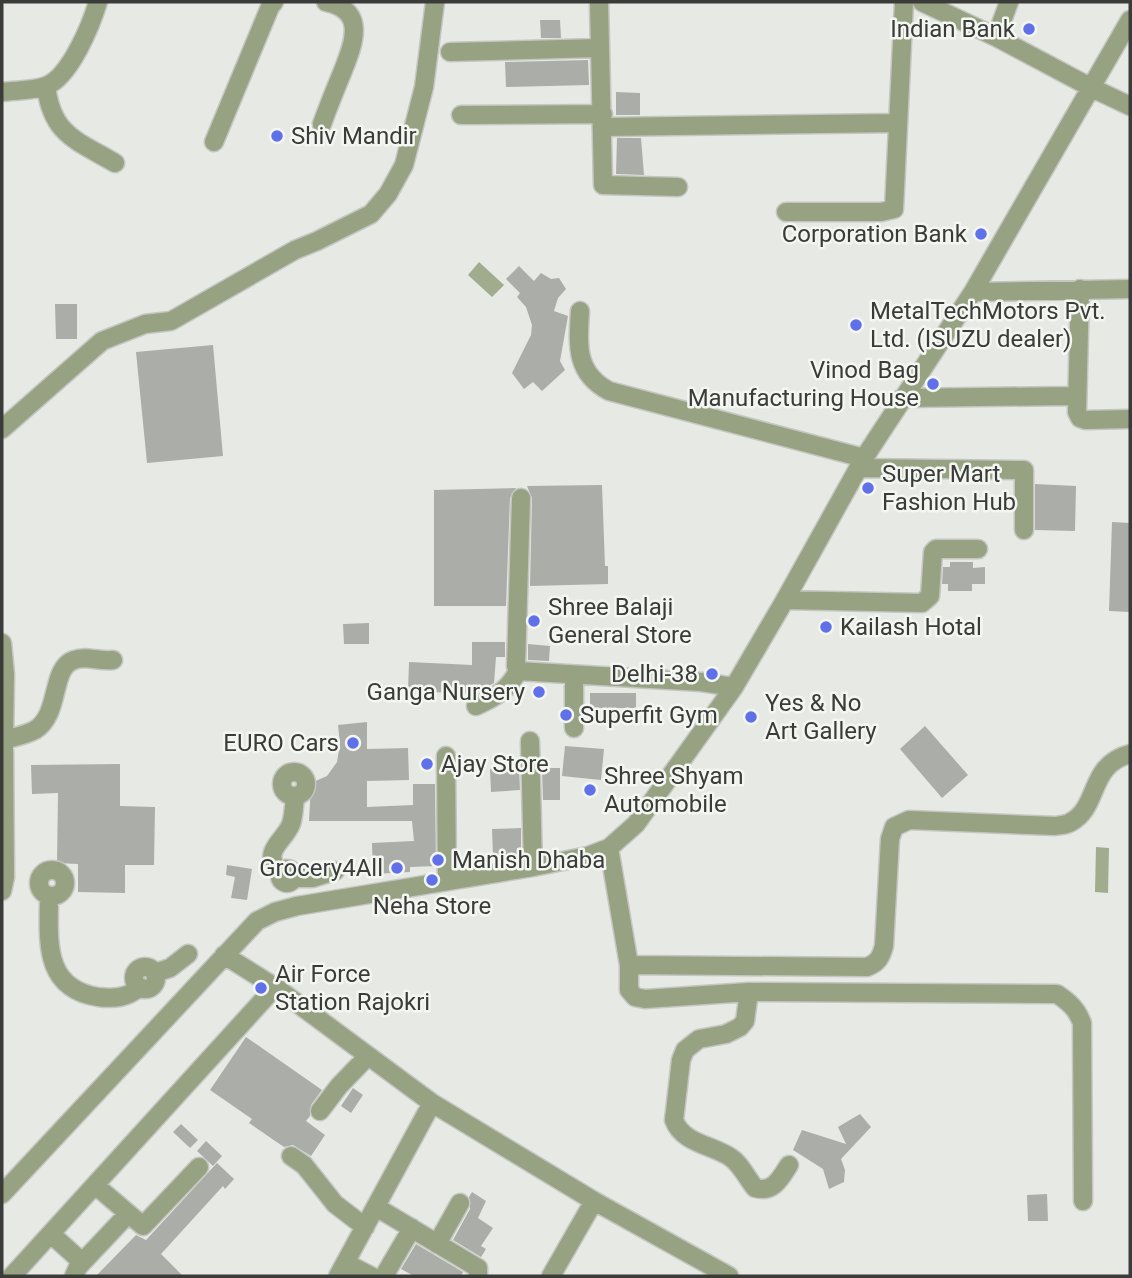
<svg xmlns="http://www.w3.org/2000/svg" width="1132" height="1278" font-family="Roboto,sans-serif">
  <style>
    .water { fill: #a0ac8d }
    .building { fill: #abada8 }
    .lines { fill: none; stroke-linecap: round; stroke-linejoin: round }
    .minor-casing { stroke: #c5c6c2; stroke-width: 21 }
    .minor { stroke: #96a282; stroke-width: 18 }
    .poi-dot { fill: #6070e8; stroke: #f4f6f1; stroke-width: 2.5 }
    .labels { text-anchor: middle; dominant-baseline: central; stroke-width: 5; stroke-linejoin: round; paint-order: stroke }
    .poi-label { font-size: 24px; fill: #3b3c3a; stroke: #f4f6f1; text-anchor: start }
  </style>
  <rect width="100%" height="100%" fill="#e7e9e4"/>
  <path class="water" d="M479,262L504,285L492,297L468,275Z
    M1096,847L1109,848L1108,893L1095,892Z"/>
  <path class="building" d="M540,20H560L561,38H541Z
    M588,60L589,85L506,87L505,62Z
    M616,92L640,93V115H616Z
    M617,138H641L644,175L616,174Z
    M519,266L534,281L541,273L551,279L559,278L566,289L558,298L554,311L568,316L560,361L565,370L542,391L533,382L524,389L512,373L531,335L532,325L526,307L517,297L520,293L506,279Z
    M55,304H77V339H56Z
    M213,345L223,456L147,463L136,352Z
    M1035,484L1076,486L1075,531L1035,530Z
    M602,485L605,566H608V584L530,586L532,498L527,486Z
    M516,488L510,498L506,606H434V490Z
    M1112,522L1130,523V612L1109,611Z
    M950,562H973V568L985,567V584H972V591H948V584H942L943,567H950Z
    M369,623V644H344L343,624Z
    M472,642H505V657H496L494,683L475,694L408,691L409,662L472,665Z
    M528,644L550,646L549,661L528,660Z
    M590,693H636V708H590Z
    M367,722V749L408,748L409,780L367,781V807L413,805V784H435L436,866L410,867V872L373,874L372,843L414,841L412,821H309L311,783L327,776L337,762L340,744L338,725Z
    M925,726L968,775L942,798L900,749Z
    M565,746L604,749L601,780L562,776Z
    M120,764V806L155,807L154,865H125V893L78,892V864L57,863L58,793L32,794L31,765Z
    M519,768L520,790L491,792L490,769Z
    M542,768H560V800H543Z
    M521,828V856H493L492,829Z
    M227,865L252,869L247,900L231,898L235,877L226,875Z
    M246,1037L322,1090L311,1105L310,1116L306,1121L325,1135L311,1156L293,1145L284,1147L249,1123L252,1119L210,1090Z
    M353,1088L363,1095L351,1113L341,1106Z
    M860,1114L871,1127L841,1159L845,1170L844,1182L829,1189L823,1169L793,1150L802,1130L846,1144L838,1127Z
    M181,1124L198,1140L190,1148L173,1132Z
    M206,1141L222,1156L213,1166L197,1151Z
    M217,1163L234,1179L225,1189L223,1186L161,1254L183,1276H96L136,1235L146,1240Z
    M472,1192L486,1201L478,1218L493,1228L481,1246L486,1249L481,1257L453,1240L470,1209L469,1197Z
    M1047,1194L1048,1221H1028L1027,1195Z
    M416,1244L463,1272L461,1276H414L401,1269Z"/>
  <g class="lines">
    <g class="minor-casing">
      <path id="minor" d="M599,2L603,185L678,187
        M922,2L996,37L1092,88L1130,106
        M996,37L1009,2
        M450,52L599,48
        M46,86C52,135 76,140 115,163
        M2,92C16,90 33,91 46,86C70,77 91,25 98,2
        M461,115L603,114
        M322,124C328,107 335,90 342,73C353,45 368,11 326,2
        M604,127L897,123
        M214,142L270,7L274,2
        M786,212H881L894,209L904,2
        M1080,289L1077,412L1080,418L1085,420L1130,419
        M973,292L1130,289
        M580,311C578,345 575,373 609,391L864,458
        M902,398L1069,396
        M2,429L102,341L145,324L171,321L295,250L317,241L371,214L388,194L404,165L424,87L435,2
        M859,468L1024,470V530
        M785,600L922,603L930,596L933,552L936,549H978
        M2,643L5,674L4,740L5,877L2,891
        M518,671L701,682L734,687
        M476,706C496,697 508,690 518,671L516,666L521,498
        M574,728V675
        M4,740C14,737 26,735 35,730C61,714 50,668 74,660C86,655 100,662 113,660
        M530,741L533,867
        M446,756L447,881
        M282 784a12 12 0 1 1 24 0a12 12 0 1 1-24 0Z
        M609,848L629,965V990L635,997L645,999L749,992L1057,994C1069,1002 1077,1009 1082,1023L1083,1201
        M280 876a7 7 0 1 1 14 0a7 7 0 1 1-14 0Z
        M39 883a13 13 0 1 1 26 0a13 13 0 1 1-26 0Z
        M280,873C260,851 284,842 291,824C294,815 294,805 295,796
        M295,878H313L335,871
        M49,896C49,939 42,988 98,997C114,999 127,998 140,987
        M224,955L278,989L432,1103L594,1201L729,1276
        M629,965L867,967C878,963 881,957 884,946L890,839L894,827L909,820L1055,826C1060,825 1067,825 1071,822C1100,806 1088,765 1130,754
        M134 978a11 11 0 1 1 22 0a11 11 0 1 1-22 0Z
        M155,973L170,968L188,954
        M749,992L745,1021L740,1027L726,1034L699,1039L685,1050L681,1060L674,1120C682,1143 712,1145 730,1157C740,1163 747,1178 755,1188C773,1193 780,1179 789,1165
        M320,1111L339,1086L368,1056
        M291,1156L304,1165L335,1204L365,1227
        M95,1185L143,1226L199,1167
        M2,1194L257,921L275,912L297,906L533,867L588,856L609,848L636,824L734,687L785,600L864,458L973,292L1130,20
        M376,1207L478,1268V1276
        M51,1234L82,1262
        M437,1244L460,1203
        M346,1263L371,1276
        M12,1276L275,987
        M74,1276L78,1267L128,1214
        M338,1276L432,1103
        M384,1276L412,1228
        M551,1276L594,1201"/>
    </g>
    <use href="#minor" class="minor"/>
  </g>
  <g class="poi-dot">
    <circle cx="1029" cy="29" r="7"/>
    <circle cx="277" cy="136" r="7"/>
    <circle cx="981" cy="234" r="7"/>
    <circle cx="856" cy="325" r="7"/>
    <circle cx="933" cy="384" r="7"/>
    <circle cx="868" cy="488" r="7"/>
    <circle cx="534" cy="621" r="7"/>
    <circle cx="826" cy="627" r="7"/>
    <circle cx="712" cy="674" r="7"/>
    <circle cx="539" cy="692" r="7"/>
    <circle cx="566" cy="715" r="7"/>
    <circle cx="751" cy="717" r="7"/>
    <circle cx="353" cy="743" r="7"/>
    <circle cx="427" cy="764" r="7"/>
    <circle cx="590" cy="790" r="7"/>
    <circle cx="438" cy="860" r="7"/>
    <circle cx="397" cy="868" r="7"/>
    <circle cx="432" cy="880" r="7"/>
    <circle cx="261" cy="988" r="7"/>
  </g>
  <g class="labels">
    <g class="poi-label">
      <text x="1015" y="29" text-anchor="end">Indian Bank</text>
      <text x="291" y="136">Shiv Mandir</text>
      <text x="967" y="234" text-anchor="end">Corporation Bank</text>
      <text x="870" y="311">MetalTechMotors Pvt.<tspan x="870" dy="28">Ltd. (ISUZU dealer)</tspan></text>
      <text x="919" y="370" text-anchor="end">Vinod Bag<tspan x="919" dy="28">Manufacturing House</tspan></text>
      <text x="882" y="474">Super Mart<tspan x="882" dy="28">Fashion Hub</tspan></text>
      <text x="548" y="607">Shree Balaji<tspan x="548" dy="28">General Store</tspan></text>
      <text x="840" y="627">Kailash Hotal</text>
      <text x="698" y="674" text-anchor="end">Delhi-38</text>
      <text x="525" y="692" text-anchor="end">Ganga Nursery</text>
      <text x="765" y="703">Yes &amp; No<tspan x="765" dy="28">Art Gallery</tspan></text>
      <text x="580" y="715">Superfit Gym</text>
      <text x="339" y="743" text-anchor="end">EURO Cars</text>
      <text x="441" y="764">Ajay Store</text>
      <text x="604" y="776">Shree Shyam<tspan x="604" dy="28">Automobile</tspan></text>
      <text x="452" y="860">Manish Dhaba</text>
      <text x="383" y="868" text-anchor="end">Grocery4All</text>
      <text x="432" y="906" text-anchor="middle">Neha Store</text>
      <text x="275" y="974">Air Force<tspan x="275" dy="28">Station Rajokri</tspan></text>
    </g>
  </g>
  <rect width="1132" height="1278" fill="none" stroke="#3b3c3a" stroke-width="7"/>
</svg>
